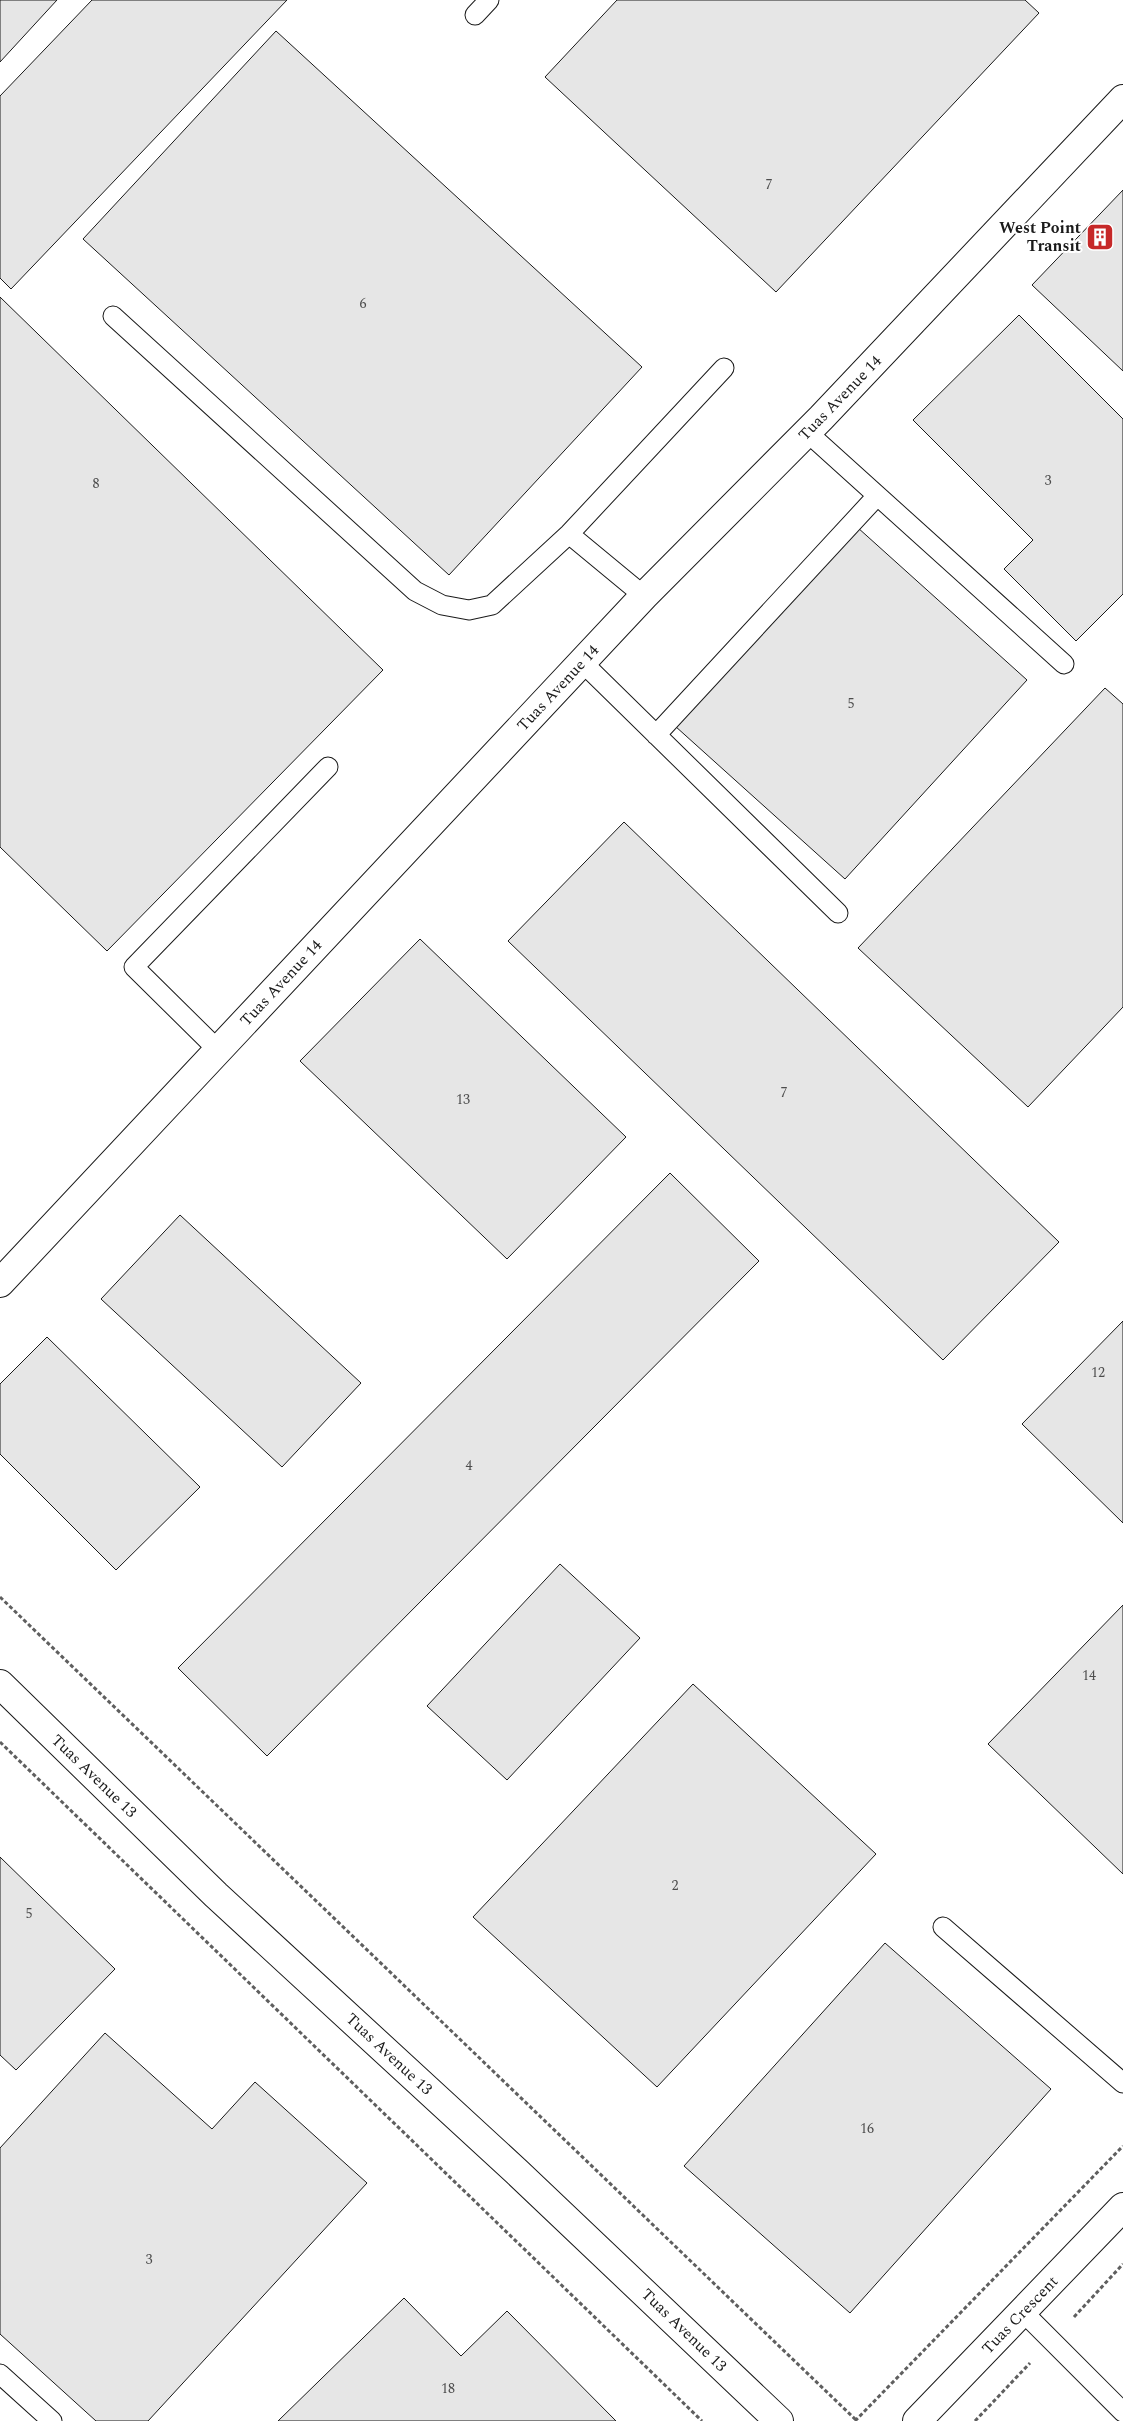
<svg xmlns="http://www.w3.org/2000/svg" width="1123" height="2421" font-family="Spectral,serif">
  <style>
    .building { fill: #e6e6e6; stroke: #1a1a1a }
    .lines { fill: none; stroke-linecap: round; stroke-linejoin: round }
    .service-casing { stroke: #1a1a1a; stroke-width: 21 }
    .minor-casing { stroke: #1a1a1a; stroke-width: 30 }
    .tertiary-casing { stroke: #1a1a1a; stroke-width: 30 }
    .path { stroke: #5f5f5f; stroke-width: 3; stroke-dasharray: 4 2.5; stroke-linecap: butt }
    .service { stroke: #fff; stroke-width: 19 }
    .minor { stroke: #fff; stroke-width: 28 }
    .tertiary { stroke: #fff; stroke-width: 28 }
    .labels { text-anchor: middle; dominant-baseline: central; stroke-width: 4; stroke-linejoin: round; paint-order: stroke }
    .number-label { font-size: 14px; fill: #4d4d4d }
    .poi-label { font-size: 16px; font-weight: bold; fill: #1a1a1a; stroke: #fff; text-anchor: end }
    .street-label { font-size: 16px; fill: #1a1a1a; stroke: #fff }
  </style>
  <rect width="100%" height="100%" fill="#fff"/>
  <path class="building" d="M0,0H57L0,62Z
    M92,0H287L11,289L0,278V96Z
    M617,0H1025L1039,13L776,292L545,77Z
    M276,31L642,367L449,575L83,239Z
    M1123,190V371L1032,285Z
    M0,297L383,670L107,951L0,847Z
    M1019,315L1123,419V594L1076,641L1004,569L1033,540L913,420Z
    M857,527L1027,680L845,879L675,726Z
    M1105,688L1123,704V1007L1028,1107L858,948Z
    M624,822L1059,1242L943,1360L508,941Z
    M420,939L626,1137L507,1259L300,1061Z
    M670,1173L759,1261L267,1756L178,1668Z
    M180,1215L361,1383L282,1467L101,1299Z
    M1123,1321V1523L1022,1424Z
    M47,1337L200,1487L116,1570L0,1454V1384Z
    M560,1564L640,1638L507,1780L427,1706Z
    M1123,1605V1874L988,1744Z
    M693,1684L876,1854L657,2087L473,1917Z
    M0,1857L115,1969L16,2070L0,2055Z
    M885,1943L1051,2089L850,2313L684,2166Z
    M105,2033L212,2129L255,2082L367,2183L148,2421H96L0,2334V2148Z
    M404,2298L461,2356L507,2311L616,2421H278Z"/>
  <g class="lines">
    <g class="service-casing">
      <path id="service" d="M475,15L489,0
        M113,316L415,591L442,605L469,610L492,605L569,534L724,368
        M807,432L1064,664
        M569,534L644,596
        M582,662L838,913
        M656,735L877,496
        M218,1050L134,967L328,767
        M943,1927L1123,2083
        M1023,2312L1123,2412
        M0,2374L52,2421"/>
    </g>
    <g class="minor-casing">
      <path id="minor" d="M0,1283L644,596L821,418L1123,99
        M0,1684L216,1895L517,2172L779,2421"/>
    </g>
    <g class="tertiary-casing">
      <path id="tertiary" d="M917,2421L1123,2207"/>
    </g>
    <path class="path" d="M0,1597L857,2421
      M0,1742L702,2421
      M1074,2317L1123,2264
      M855,2421L1123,2146
      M975,2421L1030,2363"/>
    <use href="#service" class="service"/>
    <use href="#minor" class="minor"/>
    <use href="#tertiary" class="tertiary"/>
  </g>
  <defs>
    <g id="building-square" transform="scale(1.4375)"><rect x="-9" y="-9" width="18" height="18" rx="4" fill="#c62828" stroke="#fff"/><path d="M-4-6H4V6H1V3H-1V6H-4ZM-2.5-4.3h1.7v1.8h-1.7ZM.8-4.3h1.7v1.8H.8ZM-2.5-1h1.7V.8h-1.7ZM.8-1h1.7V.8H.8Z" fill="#fff"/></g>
  </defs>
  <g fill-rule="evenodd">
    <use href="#building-square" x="1100" y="237"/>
  </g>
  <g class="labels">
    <g class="number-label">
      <text x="769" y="184">7</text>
      <text x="363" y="303">6</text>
      <text x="1048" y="480">3</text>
      <text x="96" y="483">8</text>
      <text x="851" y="703">5</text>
      <text x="784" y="1092">7</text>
      <text x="463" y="1099">13</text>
      <text x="1098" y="1372">12</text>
      <text x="469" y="1465">4</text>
      <text x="1089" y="1675">14</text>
      <text x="675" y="1885">2</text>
      <text x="29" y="1913">5</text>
      <text x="867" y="2128">16</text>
      <text x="149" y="2259">3</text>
      <text x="448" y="2388">18</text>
    </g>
    <g class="poi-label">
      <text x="1081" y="228">West Point<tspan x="1081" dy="18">Transit</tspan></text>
    </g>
    <g class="street-label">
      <text transform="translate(840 398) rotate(-46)">Tuas Avenue 14</text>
      <text transform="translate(558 688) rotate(-47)">Tuas Avenue 14</text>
      <text transform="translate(281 983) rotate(-47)">Tuas Avenue 14</text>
      <text transform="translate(94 1776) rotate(44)">Tuas Avenue 13</text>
      <text transform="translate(389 2054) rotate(43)">Tuas Avenue 13</text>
      <text transform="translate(1020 2315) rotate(-46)">Tuas Crescent</text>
      <text transform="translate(684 2330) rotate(44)">Tuas Avenue 13</text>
    </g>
  </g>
</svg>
